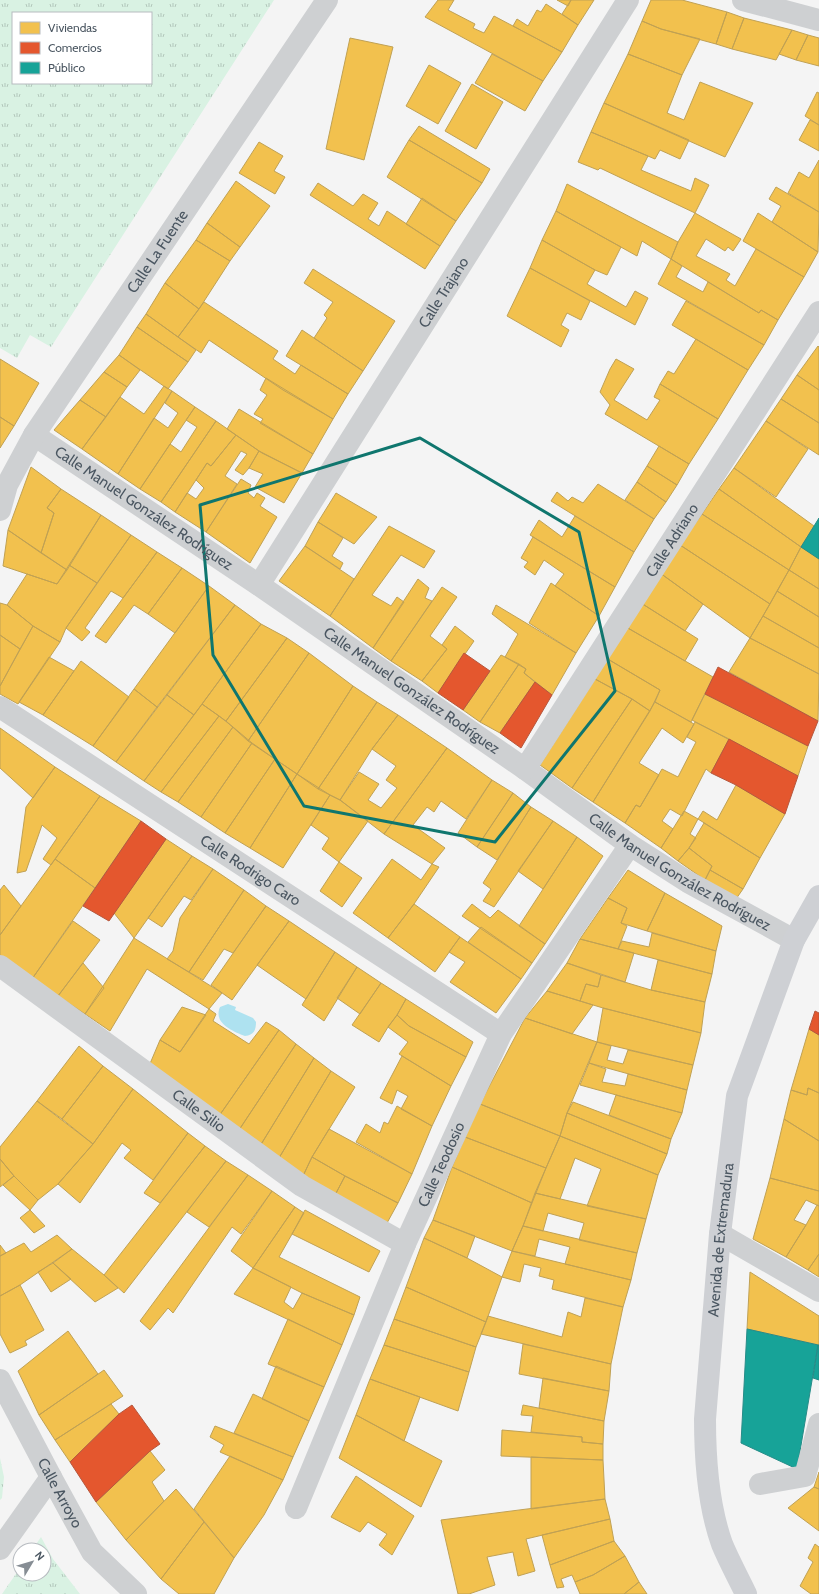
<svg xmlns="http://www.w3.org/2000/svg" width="819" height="1594" font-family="Cabin,sans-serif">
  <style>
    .park { fill: url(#park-tufts); fill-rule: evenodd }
    .water { fill: #aee2f0 }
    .homes { fill: #f2c14e; stroke: #c0a154 }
    .shops { fill: #e4572e; stroke: #b6573d }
    .public { fill: #17a398; stroke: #268c88 }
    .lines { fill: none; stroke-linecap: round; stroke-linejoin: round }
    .minor { stroke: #ced0d2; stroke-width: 22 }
    .secondary { stroke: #ced0d4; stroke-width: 22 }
    .marked { fill: none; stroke: #0f766e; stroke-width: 3; stroke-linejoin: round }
    .labels { text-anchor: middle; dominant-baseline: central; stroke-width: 4; stroke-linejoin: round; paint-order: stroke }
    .street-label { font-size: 15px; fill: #4a5661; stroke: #fff }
  </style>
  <defs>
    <pattern id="park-tufts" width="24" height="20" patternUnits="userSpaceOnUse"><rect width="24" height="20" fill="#d9f2e3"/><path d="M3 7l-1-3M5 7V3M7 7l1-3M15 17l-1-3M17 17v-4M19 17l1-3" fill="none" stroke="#b2c7bb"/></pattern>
  </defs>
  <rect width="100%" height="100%" fill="#f4f4f4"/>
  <path class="park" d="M0,0H274L51,347L30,335L17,358L0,348ZM13,13H151V83H13Z
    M0,1458L4,1477L2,1498L0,1500Z
    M41,1537L53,1559L80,1594H2L20,1568V1574H44V1550H32Z"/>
  <path class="water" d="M228,1004L236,1007L235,1010L253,1018L256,1022C256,1030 254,1035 245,1036C232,1031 213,1023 220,1007Z"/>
  <path class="homes" d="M438,0H454L448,10L475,24L473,28L484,33L494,16L562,52L543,81L425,17Z
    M557,0H571L568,6Z
    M571,0H594L578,25L562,14Z
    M651,0H682L727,12L716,44L661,29L642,21Z
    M546,4L578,25L562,52L513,26L517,19L528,26L537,10L541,12Z
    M727,12L744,18L732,49L716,44Z
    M744,18L792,30L776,60L732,49Z
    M642,21L661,29L700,39L682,75L628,54Z
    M792,30L808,35L796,60L779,54Z
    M808,35L819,38V66L796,60Z
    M350,38L393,47L364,160L326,149Z
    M492,54L543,81L525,111L475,83Z
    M628,54L682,75L667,113L684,120L700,82L753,103L725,157L604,103Z
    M429,65L461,83L438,124L406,106Z
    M472,84L503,102L476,149L445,131Z
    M817,92L819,93V125L805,116Z
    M604,103L689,140L680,159L660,150L655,159L591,132Z
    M810,120L819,125V151L799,140Z
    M419,126L490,169L482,183L409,140Z
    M591,132L648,156L641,170L691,191L695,178L709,185L695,213L600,168L598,170L578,162Z
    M409,140L482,183L456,221L387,177Z
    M259,142L283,156L274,171L285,177L275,194L239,173Z
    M819,160V212L788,193L799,172L809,178Z
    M236,181L270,206L240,247L207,223Z
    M318,183L353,206L363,194L378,203L368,219L379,226L387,211L440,246L425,269L310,195Z
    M567,184L678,242L671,259L642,241L637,256L556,211Z
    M776,187L819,212L818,252L772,222L781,206L769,199Z
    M422,198L456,221L440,246L406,224Z
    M556,211L621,247L607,275L595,270L542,240Z
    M695,213L741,239L733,251L728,247L725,251L706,239L696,256L730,274L726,280L735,286L756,249L804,277L778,320L761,310L759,313L671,259L678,242Z
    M758,213L818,252L804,277L743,241Z
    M207,223L240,247L230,261L196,240Z
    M196,240L230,261L199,309L165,283Z
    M542,240L595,270L587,284L626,307L635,291L648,298L635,325L530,268Z
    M671,259L682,266L676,277L703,292L708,282L759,313L761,310L778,320L764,345L658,284Z
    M530,268L590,301L581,320L567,313L561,325L569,330L561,347L507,316Z
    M313,269L395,321L363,371L314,338L327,318L324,315L333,302L304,283Z
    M165,283L199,309L178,337L146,314Z
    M686,301L764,345L748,370L672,325Z
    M204,302L278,351L273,359L295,374L301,365L348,394L333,419L283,390L209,340L201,353L178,337Z
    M146,314L196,350L188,362L137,327Z
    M137,327L188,362L168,389L119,355Z
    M302,330L363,371L348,394L286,356Z
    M696,339L748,370L718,419L660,384L668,371L674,374Z
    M818,346L819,347V390L797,375Z
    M119,355L140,370L127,387L104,372Z
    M0,359L39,383L14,426L0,417Z
    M616,359L634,369L614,400L647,420L660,400L654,397L660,384L718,419L689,464L605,414L610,405L600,392L610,369Z
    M104,372L127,387L106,417L80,400Z
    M797,375L819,390V423L781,399Z
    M266,378L333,419L313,454L260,423L263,419L254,414L267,395L260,390Z
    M164,386L172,391L118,474L82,449L120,397L144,414Z
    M172,391L195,407L140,489L118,474L154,418L168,428L178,413L165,403Z
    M781,399L819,423V455L766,421Z
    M80,400L106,417L82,449L54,430Z
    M195,407L216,421L161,502L140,489L170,444L181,452L197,427L186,420Z
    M239,409L313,454L302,473L262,453L227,429Z
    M0,417L14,426L0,448Z
    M216,421L236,435L211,466L207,463L175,512L161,502Z
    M766,421L808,449L776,497L734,468Z
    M236,435L259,451L249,468L243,475L235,470L247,454L241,451L225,476L237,484L206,532L175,512L187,493L196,499L204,488L196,480L207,463L211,466Z
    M659,446L689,464L677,485L647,466Z
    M259,451L302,473L284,503L255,487L263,474L249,468Z
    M647,466L677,485L666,502L637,482Z
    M31,467L61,489L47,508L54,513L41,553L8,530Z
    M734,468L814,526L801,547L719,489Z
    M241,479L251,485L248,493L254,498L257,493L265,498L260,506L277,517L250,563L206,532Z
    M637,482L666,502L654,519L625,500Z
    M598,484L654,519L634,552L551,501L557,492L568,501L572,497L583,503Z
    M61,489L101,515L67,570L41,553L54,513L47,508Z
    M719,489L801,547L789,570L702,514Z
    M336,493L377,517L354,544L318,522Z
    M702,514L789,570L770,604L680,545Z
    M101,515L131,535L97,583L69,565Z
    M575,516L634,552L615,587L530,535L539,520L562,537Z
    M318,522L343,538L332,556L343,563L340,569L305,546Z
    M389,526L435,551L424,568L401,555L372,595L391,606L397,597L404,602L373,648L330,616Z
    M8,530L67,570L57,584L3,566Z
    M131,535L157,552L123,598L111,591L85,628L90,632L82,641L66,628Z
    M533,537L615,587L599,616L555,586L564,574L544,560L535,575L524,567L528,562L521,558Z
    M680,545L770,604L750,638L660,573Z
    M305,546L354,579L330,616L279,581Z
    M801,547L819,559V589L789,570Z
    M157,552L182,568L148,614L134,605L106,643L95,636Z
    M69,565L97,583L66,628L60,642L33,626L7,605L27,574L57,584Z
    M182,568L209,586L175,633L148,614Z
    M789,570L819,589V617L777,591Z
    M660,573L703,604L685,631L641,603Z
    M418,579L429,588L425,598L432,601L391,661L373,648Z
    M551,583L599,616L576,653L529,623Z
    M209,586L235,605L157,707L134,689Z
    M442,587L457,597L430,636L447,649L422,681L391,661Z
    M777,591L819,617V648L763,616Z
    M0,603L7,605L33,626L20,649L0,635Z
    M641,603L698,639L685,661L626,627Z
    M235,605L261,624L194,715L167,695Z
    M496,605L576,653L552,695L524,673L526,669L505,657L518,634L492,614Z
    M763,616L819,648V674L750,638Z
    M261,624L287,638L226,721L202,704Z
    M33,626L60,642L18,704L0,694V686Z
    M455,626L474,641L438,693L422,681L447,649L442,645Z
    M626,627L713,677L691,722L655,702L660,690L606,658Z
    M0,635L20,649L0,686Z
    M287,638L309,653L248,741L226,721Z
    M750,638L819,674L818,721L729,672Z
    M309,653L353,686L297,774L248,741Z
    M501,655L519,664L480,722L463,710Z
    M49,657L74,671L43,715L19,702Z
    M606,658L660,690L650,711L632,699L595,679Z
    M81,661L129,697L93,746L43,715Z
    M519,664L526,669L524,673L535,682L500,733L480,722Z
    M595,679L632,699L572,788L540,765Z
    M353,686L377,702L318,789L297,774Z
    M134,689L157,707L116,762L93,746Z
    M705,694L808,746L798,776L692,720Z
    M167,695L194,715L144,781L116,762Z
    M632,699L650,711L593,802L572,788Z
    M377,702L398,715L372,749L340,800L318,789Z
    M655,702L694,724L683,743L662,728L639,763L659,775L640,807L636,805L625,823L593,802Z
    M202,704L219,716L161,792L144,781Z
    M398,715L447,748L384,834L340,800L359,772L379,784L368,800L381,808L397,788L386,780L396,766L372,749Z
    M219,716L233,727L178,802L161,792Z
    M695,722L729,739L711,773L706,769L682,816L670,809L662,821L673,829L661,848L625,823L636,805L640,807L662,769L678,777L696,742L687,737Z
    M233,727L252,743L201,817L178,802Z
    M0,728L55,767L33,798L0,768Z
    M252,743L275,759L225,833L201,817Z
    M447,748L492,780L466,819L441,801L434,812L427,807L413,825L445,848L432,864L384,834Z
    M275,759L297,774L250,848L225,833Z
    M55,767L100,796L51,865L43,859L57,838L42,825L26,871L17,873L26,807Z
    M297,774L330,795L283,868L250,848Z
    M492,780L513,793L477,847L458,833Z
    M736,785L785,814L760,858L698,819L703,811L717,820Z
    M513,793L531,807L497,860L477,847Z
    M330,795L340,800L368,821L339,862L322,849L329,838L311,825Z
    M100,796L141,821L95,888L55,859Z
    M531,807L553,821L494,907L483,901L491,889L483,883Z
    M684,811L698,819L690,834L696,838L689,848L678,861L661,848Z
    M553,821L577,837L543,889L518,871Z
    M704,823L760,858L743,889L710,870L712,866L689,848Z
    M577,837L603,856L545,944L519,926Z
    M166,839L192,856L134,938L114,913Z
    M689,848L712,866L705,880L678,861Z
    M192,856L213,869L191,900L184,896L162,927L148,918Z
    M55,859L95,888L32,979L0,956V935Z
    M392,859L421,880L432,864L439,867L414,904L388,938L353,913Z
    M339,862L362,878L342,907L320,891Z
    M213,869L244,890L189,972L167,959L173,951L180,918Z
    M628,870L665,893L647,931L621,923L627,908L608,898Z
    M710,870L743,889L736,899L705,880Z
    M4,885L21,906L0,935V890Z
    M244,890L266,906L233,953L224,949L203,980L189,972Z
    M665,893L722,926L716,951L647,931Z
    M608,898L627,908L621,923L627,926L618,949L580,939Z
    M414,904L460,937L435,972L388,938Z
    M472,904L490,918L498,910L545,944L532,963L462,916Z
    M266,906L289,921L232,1000L211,985Z
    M73,921L100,940L58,996L32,979Z
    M289,921L335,952L306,999L257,965Z
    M481,927L532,963L521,979L468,942Z
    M652,933L716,951L712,974L618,949L622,941L649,947Z
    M460,937L521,979L496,1013L450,982L465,962L449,952Z
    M134,938L222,993L209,1009L147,969L110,1031L85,1014Z
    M580,939L634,953L625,982L567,963Z
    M335,952L357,967L324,1021L302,1005Z
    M658,960L712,974L705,1002L651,990Z
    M83,963L104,988L85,1014L58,996Z
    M567,963L601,975L598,987L586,984L580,1001L547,991Z
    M357,967L381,983L360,1014L337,998Z
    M601,975L651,990L705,1002L701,1033L603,1008L580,1001L586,984L598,987Z
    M381,983L406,999L397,1015L388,1027L379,1042L352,1025Z
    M547,991L593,1005L572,1034L525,1018Z
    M406,999L473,1042L466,1057L409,1026L397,1015Z
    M182,1007L206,1015L180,1052L160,1040Z
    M603,1008L701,1033L693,1065L597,1042Z
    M209,1009L216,1014L213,1021L249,1044L266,1022L279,1030L219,1116L149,1066L160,1040L180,1052Z
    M397,1015L409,1026L466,1057L451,1086L399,1054L408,1042L388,1027Z
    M525,1018L597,1042L567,1113L560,1136L480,1104Z
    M809,1029L819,1035V1093L808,1088L807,1095L791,1090Z
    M279,1030L296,1044L239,1130L219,1116Z
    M597,1042L611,1046L607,1060L623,1064L628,1050L693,1065L687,1090L589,1063Z
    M296,1044L314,1058L260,1146L239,1130Z
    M79,1046L103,1066L62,1119L37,1101Z
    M402,1056L451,1086L432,1126L401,1109L408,1096L397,1090L392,1104L380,1098Z
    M314,1058L331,1071L279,1158L260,1146Z
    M589,1063L606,1069L602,1082L625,1086L628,1074L687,1090L682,1113L580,1085Z
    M103,1066L133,1089L93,1144L62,1119Z
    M331,1071L355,1087L312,1157L302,1178L279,1158Z
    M808,1088L819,1093V1141L784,1119L791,1090L807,1095Z
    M133,1089L188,1133L153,1180L124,1158L131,1150L122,1143L80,1203L58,1184L93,1144Z
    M616,1095L682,1113L671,1139L609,1115Z
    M37,1101L93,1144L58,1184L38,1200L14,1176L0,1159V1147Z
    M573,1102L671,1139L667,1154L567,1113Z
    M480,1104L560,1136L546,1168L465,1137Z
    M397,1106L432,1126L412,1174L356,1142L366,1124L380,1133L384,1122L388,1124Z
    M567,1113L667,1154L658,1175L560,1136Z
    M784,1119L819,1141V1191L770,1178Z
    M329,1129L412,1174L398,1203L345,1176L312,1157Z
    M188,1133L205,1146L160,1203L144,1193Z
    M560,1136L658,1175L646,1219L587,1206L601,1169L575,1158L560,1199L535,1193Z
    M465,1137L546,1168L532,1203L452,1167Z
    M205,1146L226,1161L124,1293L104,1275Z
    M312,1157L345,1176L334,1197L302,1178Z
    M0,1159L14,1176L0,1187Z
    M226,1161L248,1175L209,1227L187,1212Z
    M452,1167L532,1203L523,1226L512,1251L433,1220Z
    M248,1175L272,1191L241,1234L232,1227L173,1313L168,1308L150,1330L140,1321Z
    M14,1176L38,1200L30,1210L3,1185Z
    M345,1176L398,1203L387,1223L334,1197Z
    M770,1178L819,1191V1206L806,1200L794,1220L806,1225L786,1257L753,1239Z
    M272,1191L295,1207L253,1268L231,1251Z
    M535,1193L646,1219L637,1253L579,1240L584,1223L548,1213L543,1231L523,1226Z
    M817,1205L819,1206V1254L808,1270L786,1257L806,1225Z
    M295,1207L304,1213L279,1257L360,1297L354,1315L302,1293L253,1268Z
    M30,1210L45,1226L34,1233L20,1218Z
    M305,1210L380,1251L369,1272L292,1234Z
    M433,1220L475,1236L467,1258L424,1238Z
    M523,1226L637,1253L631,1280L565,1264L570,1247L539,1239L535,1256L512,1251Z
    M57,1235L72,1249L20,1285L0,1296V1256L24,1243L31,1252Z
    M424,1238L467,1258L502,1277L486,1322L406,1287Z
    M0,1245L6,1253L0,1256Z
    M72,1249L104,1275L118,1288L95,1302L53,1263Z
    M512,1251L631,1280L623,1307L552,1289L554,1280L539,1276L541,1268L524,1264L520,1282L502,1277Z
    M819,1254V1277L808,1270Z
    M53,1263L71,1279L51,1292L38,1272Z
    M253,1268L291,1287L284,1302L293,1309L302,1293L354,1315L342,1345L234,1294Z
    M750,1272L819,1316V1345L747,1329Z
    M20,1285L44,1330L25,1341L27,1345L10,1353L0,1334V1296Z
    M406,1287L486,1322L476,1347L394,1319Z
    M585,1298L623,1307L611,1364L481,1334L488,1316L562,1337L568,1312L581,1317Z
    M288,1319L342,1345L324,1387L268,1364Z
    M394,1319L476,1347L469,1372L384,1345Z
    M68,1331L98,1374L39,1415L18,1371Z
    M523,1344L611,1364L609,1391L519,1374Z
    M384,1345L469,1372L458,1411L370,1379Z
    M276,1366L324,1387L309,1421L262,1399Z
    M104,1370L123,1396L55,1440L39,1415Z
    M543,1378L609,1391L604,1421L539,1408Z
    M370,1379L420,1397L404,1441L356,1415Z
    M253,1394L309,1421L293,1457L234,1433Z
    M111,1404L119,1414L70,1462L55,1440Z
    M523,1405L604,1421L603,1444L582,1442V1437L531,1432L533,1416L521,1415Z
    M356,1415L442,1461L421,1507L339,1458Z
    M215,1426L293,1457L283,1480L220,1452L224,1445L210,1437Z
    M502,1430L582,1437V1442L603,1444V1460L501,1456Z
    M150,1451L165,1470L152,1482L164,1501L126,1540L96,1502Z
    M230,1456L283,1480L264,1515L234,1558L194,1509Z
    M531,1457L603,1460L605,1499L531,1509Z
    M819,1472V1489L814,1487Z
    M356,1476L414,1516L392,1555L379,1545L387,1534L368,1522L360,1532L331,1517Z
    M814,1487L819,1489V1531L788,1508Z
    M176,1489L204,1522L161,1579L126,1540Z
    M605,1499L610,1519L526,1539L535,1571L518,1576L513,1552L487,1557L495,1585L469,1594H458L441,1520Z
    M610,1519L614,1541L550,1565L542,1535Z
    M204,1522L234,1558L214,1594H179L161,1579Z
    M614,1541L625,1556L593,1575L575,1582L572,1575L561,1579L564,1587L557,1588L550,1565Z
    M815,1544L819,1547V1594H811L800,1586L813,1562L808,1558Z
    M625,1556L639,1582L624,1594H580L575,1582L593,1575Z
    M639,1582L647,1594H624Z"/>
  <path class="shops" d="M464,653L490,671L463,710L438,693Z
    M718,667L818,721L808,746L705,694Z
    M535,682L552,695L521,748L500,733Z
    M729,739L798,776L785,814L736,785L711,773Z
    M141,821L166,839L109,921L83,906Z
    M815,1011L819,1013V1035L809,1029Z
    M132,1405L160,1444L150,1451L96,1502L70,1462L119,1414Z"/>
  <path class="public" d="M819,518V559L801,547Z
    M747,1329L818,1345L797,1469L741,1443Z
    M818,1345H819V1380L813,1378Z"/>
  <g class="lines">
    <g class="minor">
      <path d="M743,0L819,20"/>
      <path id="s1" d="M34,435L259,585L525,769L630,845L688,882L794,940"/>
      <path id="s2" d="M0,510L7,485L34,435L327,0"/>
      <path id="s3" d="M259,585L628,0"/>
      <path id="s4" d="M0,707L501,1034"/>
      <path id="s5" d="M525,769L819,312"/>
      <path id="s6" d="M0,966L302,1186L405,1244"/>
      <path d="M720,1234L819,1291"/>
      <path id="s7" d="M0,1380L51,1477L92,1552L136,1594"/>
      <path d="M760,1484L805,1476L819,1424"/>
      <path id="s8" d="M296,1508L405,1244L501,1034L630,845"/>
      <path d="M0,1549L51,1477"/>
    </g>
    <path class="secondary" id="s9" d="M746,1594C738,1577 729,1561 722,1544C708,1505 705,1460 705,1419L720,1234L737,1096L794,940L819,896"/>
  </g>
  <path class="marked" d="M420,438L579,532L615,691L495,842L304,806L213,655L200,505Z"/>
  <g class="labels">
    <g class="street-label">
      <text stroke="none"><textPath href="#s2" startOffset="304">Calle La Fuente</textPath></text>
      <text stroke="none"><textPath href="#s3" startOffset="346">Calle Trajano</textPath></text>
      <text stroke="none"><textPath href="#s1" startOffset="132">Calle Manuel González Rodríguez</textPath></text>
      <text stroke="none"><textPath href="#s5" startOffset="272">Calle Adriano</textPath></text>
      <text stroke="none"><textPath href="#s1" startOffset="456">Calle Manuel González Rodríguez</textPath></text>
      <text stroke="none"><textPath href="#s4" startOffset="299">Calle Rodrigo Caro</textPath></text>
      <text stroke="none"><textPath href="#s1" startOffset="780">Calle Manuel González Rodríguez</textPath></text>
      <text stroke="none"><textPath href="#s6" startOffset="246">Calle Silio</textPath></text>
      <text stroke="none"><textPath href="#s8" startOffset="373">Calle Teodosio</textPath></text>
      <text stroke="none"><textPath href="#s9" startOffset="362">Avenida de Extremadura</textPath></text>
      <text stroke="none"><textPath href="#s7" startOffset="128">Calle Arroyo</textPath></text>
    </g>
  </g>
  <rect x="12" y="12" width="140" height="72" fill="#ffffff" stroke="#b7bbc0"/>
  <rect x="20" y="22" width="20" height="12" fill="#f2c14e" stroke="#b7bbc0"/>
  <text x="48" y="32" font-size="12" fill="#4a5661">Viviendas</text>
  <rect x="20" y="42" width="20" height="12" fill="#e4572e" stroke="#b7bbc0"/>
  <text x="48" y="52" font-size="12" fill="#4a5661">Comercios</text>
  <rect x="20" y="62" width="20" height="12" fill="#17a398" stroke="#b7bbc0"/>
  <text x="48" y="72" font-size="12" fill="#4a5661">Público</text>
  <g transform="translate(32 1562) rotate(52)"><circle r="19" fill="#ffffff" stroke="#b7bbc0"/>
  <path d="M0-3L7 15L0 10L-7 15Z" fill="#868d94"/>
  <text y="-6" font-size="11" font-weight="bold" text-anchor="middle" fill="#4a5661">N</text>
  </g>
</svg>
